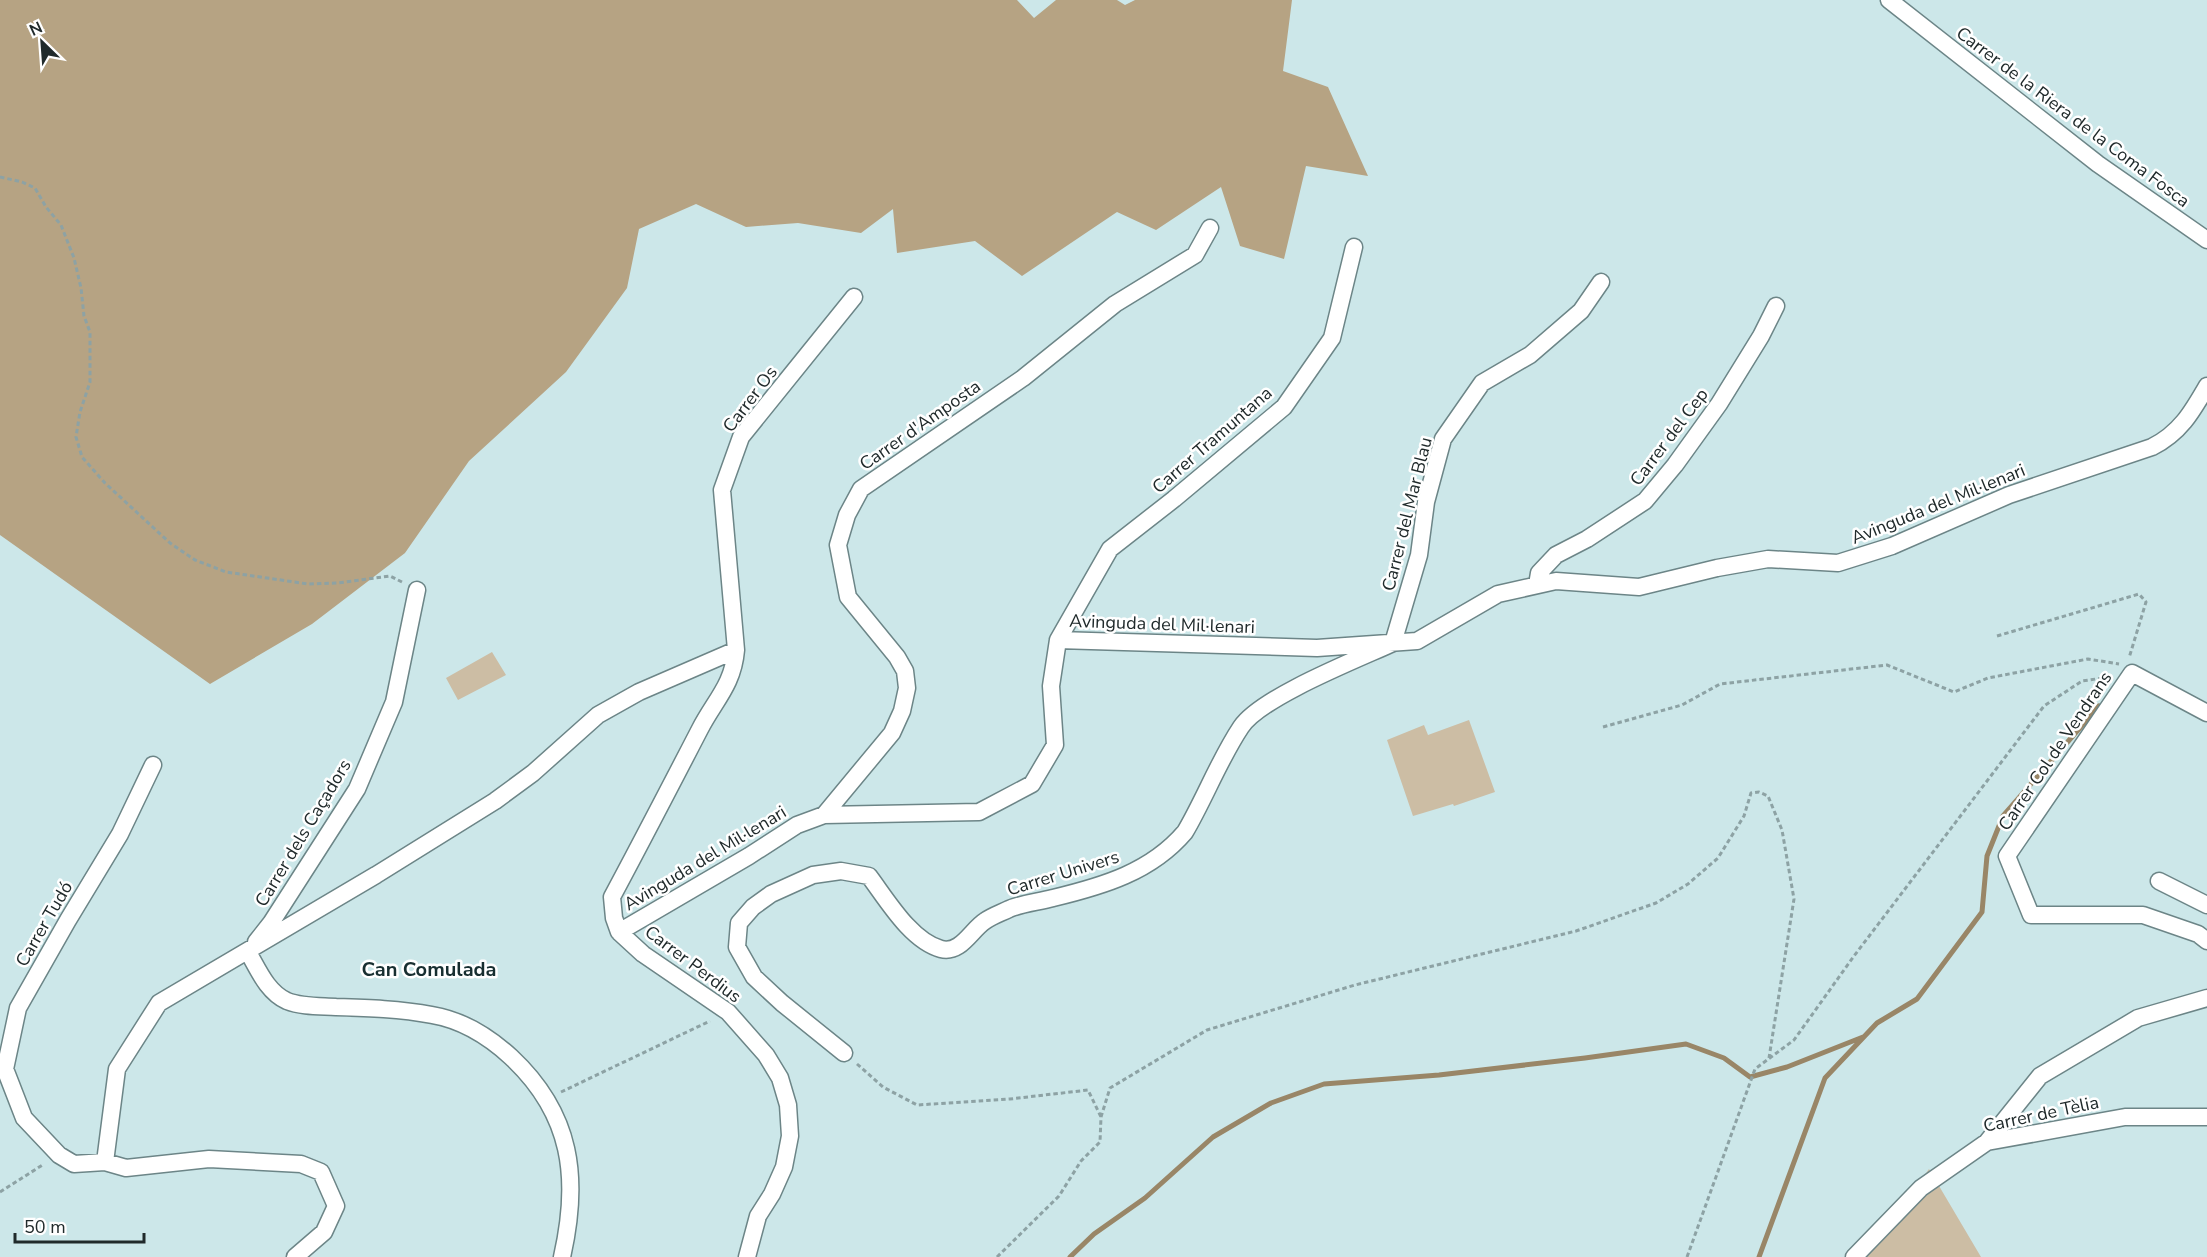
<svg xmlns="http://www.w3.org/2000/svg" width="2207" height="1257" font-family="'Nunito Sans',sans-serif">
  <style>
    .green { fill: #ccbda4 }
    .forest { fill: #b6a383 }
    .lines { fill: none; stroke-linecap: round; stroke-linejoin: round }
    .stream { stroke: #998667; stroke-width: 5 }
    .minor-casing { stroke: #6c8587; stroke-width: 19 }
    .path { stroke: #8da2a4; stroke-width: 3; stroke-dasharray: 4.5 3; stroke-linecap: butt }
    .minor { stroke: #fff; stroke-width: 16 }
    .labels { text-anchor: middle; dominant-baseline: central; stroke-width: 5; stroke-linejoin: round; paint-order: stroke }
    .street-label { font-size: 18px; fill: #202a2b; stroke: #fff }
    .neighbourhood-label { font-size: 20px; font-weight: bold; fill: #172e30; stroke: #fff }
  </style>
  <rect width="100%" height="100%" fill="#cce7e9"/>
  <path class="green" d="M492,652L506,675L458,700L446,678Z
    M1469,720L1495,792L1454,806L1453,804L1413,816L1387,740L1424,725L1428,735Z
    M1929,1169L1981,1257H1866Z"/>
  <path class="forest" d="M0,0H1017L1034,18L1056,0H1117L1125,5L1135,0H1292L1283,71L1328,87L1368,176L1306,166L1284,259L1240,246L1221,187L1156,230L1117,212L1022,276L975,241L897,253L893,209L861,233L798,223L746,227L696,204L639,229L627,288L566,372L469,461L405,553L312,624L210,684L0,535Z"/>
  <g class="lines">
    <path class="stream" d="M1070,1257L1094,1234L1145,1198L1213,1137L1271,1103L1324,1084L1439,1075L1585,1058L1686,1044L1724,1058L1750,1077L1787,1067L1863,1037
      M1759,1257L1825,1078L1877,1023L1917,999L1982,912L1987,856L2003,816L2099,706"/>
    <g class="minor-casing">
      <path id="minor" d="M1889,0L2098,164L2207,240
        M1537,585L1539,573L1556,555L1587,539L1645,501L1675,465L1719,404L1761,336L1776,306
        M1058,640L1110,549L1174,499L1284,407L1332,338L1354,247
        M736,650L722,490L741,437L854,297
        M2207,713L2132,673L2007,856L2031,915H2143L2198,934L2207,941
        M824,815L892,733L902,711L907,688L905,671L897,657L848,597L838,545L847,515L861,489L1023,378L1115,304L1195,255L1210,228
        M2159,881L2207,905
        M619,932L643,954L728,1012L766,1055L780,1078L788,1105L790,1136L784,1167L772,1194L758,1216L747,1257
        M256,942L271,923L357,789L394,702L417,590
        M248,952C258,969 267,992 287,1001C302,1007 320,1006 336,1007C368,1008 400,1009 432,1015C462,1020 488,1036 511,1057C572,1114 580,1178 562,1257
        M844,1053L782,1003L754,977L737,947L739,923L753,907L771,894L813,875L841,871L869,876C887,900 911,941 941,949C961,954 971,930 985,921C992,916 1001,913 1009,909C1023,903 1038,902 1053,898C1103,886 1151,872 1185,832C1205,798 1219,760 1241,727C1261,697 1358,659 1393,643L1419,555L1426,502L1443,439L1482,383L1530,355L1581,311L1601,282
        M1987,1142L2040,1076L2138,1018L2207,998
        M105,1162L74,1164L59,1155L24,1118L5,1069L18,1008L68,920L120,834L153,765
        M295,1257L324,1232L336,1206L321,1172L301,1164L209,1159L126,1168L105,1162L117,1069L159,1003L376,875L495,801L533,773L598,715L639,692L736,650C733,685 715,700 700,729C671,785 642,841 612,897L614,918L619,932L749,856L797,825L824,815L979,812L1032,784L1055,745L1051,686L1058,640L1317,648L1417,641L1498,594L1556,581L1639,587L1717,568L1768,559L1838,563L1892,546L2009,495L2152,447C2180,433 2192,412 2207,386
        M1854,1257L1921,1188L1987,1142L2125,1117H2207"/>
    </g>
    <path class="path" d="M0,177L22,182L35,188L46,207L61,225L74,258L81,288L84,316L90,332V382L80,412L76,437L82,457L105,483L170,543L195,560L226,572L308,584L338,583L390,576L404,583
      M1997,636L2139,594L2146,602L2129,658
      M1603,727L1682,705L1720,684L1887,665L1954,692L1988,678L2088,659L2119,664
      M857,1064L883,1087L917,1105L1010,1099L1088,1090L1101,1117
      M561,1092L710,1021
      M0,1192L44,1164
      M997,1257L1059,1196L1081,1161L1100,1142L1101,1117L1110,1088L1207,1030L1355,985L1576,931L1656,903L1688,884L1718,858L1744,816L1751,793L1759,792L1768,796L1782,830L1794,899L1769,1058
      M1687,1257L1755,1069L1794,1040L1854,956L2044,706L2082,681L2110,677"/>
    <use href="#minor" class="minor"/>
  </g>
  <g class="labels">
    <g class="street-label">
      <text transform="translate(2073 117) rotate(37)">Carrer de la Riera de la Coma Fosca</text>
      <text transform="translate(750 399) rotate(-53)">Carrer Os</text>
      <text transform="translate(920 425) rotate(-35)">Carrer d'Amposta</text>
      <text transform="translate(1669 437) rotate(-53)">Carrer del Cep</text>
      <text transform="translate(1212 440) rotate(-41)">Carrer Tramuntana</text>
      <text transform="translate(1938 504) rotate(-22)">Avinguda del Mil·lenari</text>
      <text transform="translate(1407 514) rotate(-76)">Carrer del Mar Blau</text>
      <text transform="translate(1162 624) rotate(2)">Avinguda del Mil·lenari</text>
      <text transform="translate(2055 751) rotate(-56)">Carrer Col de Vendrans</text>
      <text transform="translate(303 833) rotate(-59)">Carrer dels Caçadors</text>
      <text transform="translate(705 858) rotate(-31)">Avinguda del Mil·lenari</text>
      <text transform="translate(1063 873) rotate(-17)">Carrer Univers</text>
      <text transform="translate(44 924) rotate(-60)">Carrer Tudó</text>
      <text transform="translate(693 964) rotate(37)">Carrer Perdius</text>
      <text transform="translate(2041 1114) rotate(-12)">Carrer de Tèlia</text>
    </g>
    <g class="neighbourhood-label">
      <text x="429" y="969">Can Comulada</text>
    </g>
  </g>
  <g transform="translate(42 42) rotate(335)" stroke="#ffffff" stroke-width="4.5" paint-order="stroke">
  <path d="M0-4.5L10 22L0 15L-10 22Z" fill="#202a2b"/>
  <text y="-9" font-size="16" font-weight="bold" text-anchor="middle" fill="#202a2b">N</text>
  </g>
  <path d="M15 1233v9h129v-9" fill="none" stroke="#202a2b" stroke-width="3"/>
  <text x="24" y="1233" font-size="18" fill="#202a2b" stroke="#ffffff" stroke-width="4.5" paint-order="stroke">50 m</text>
</svg>
